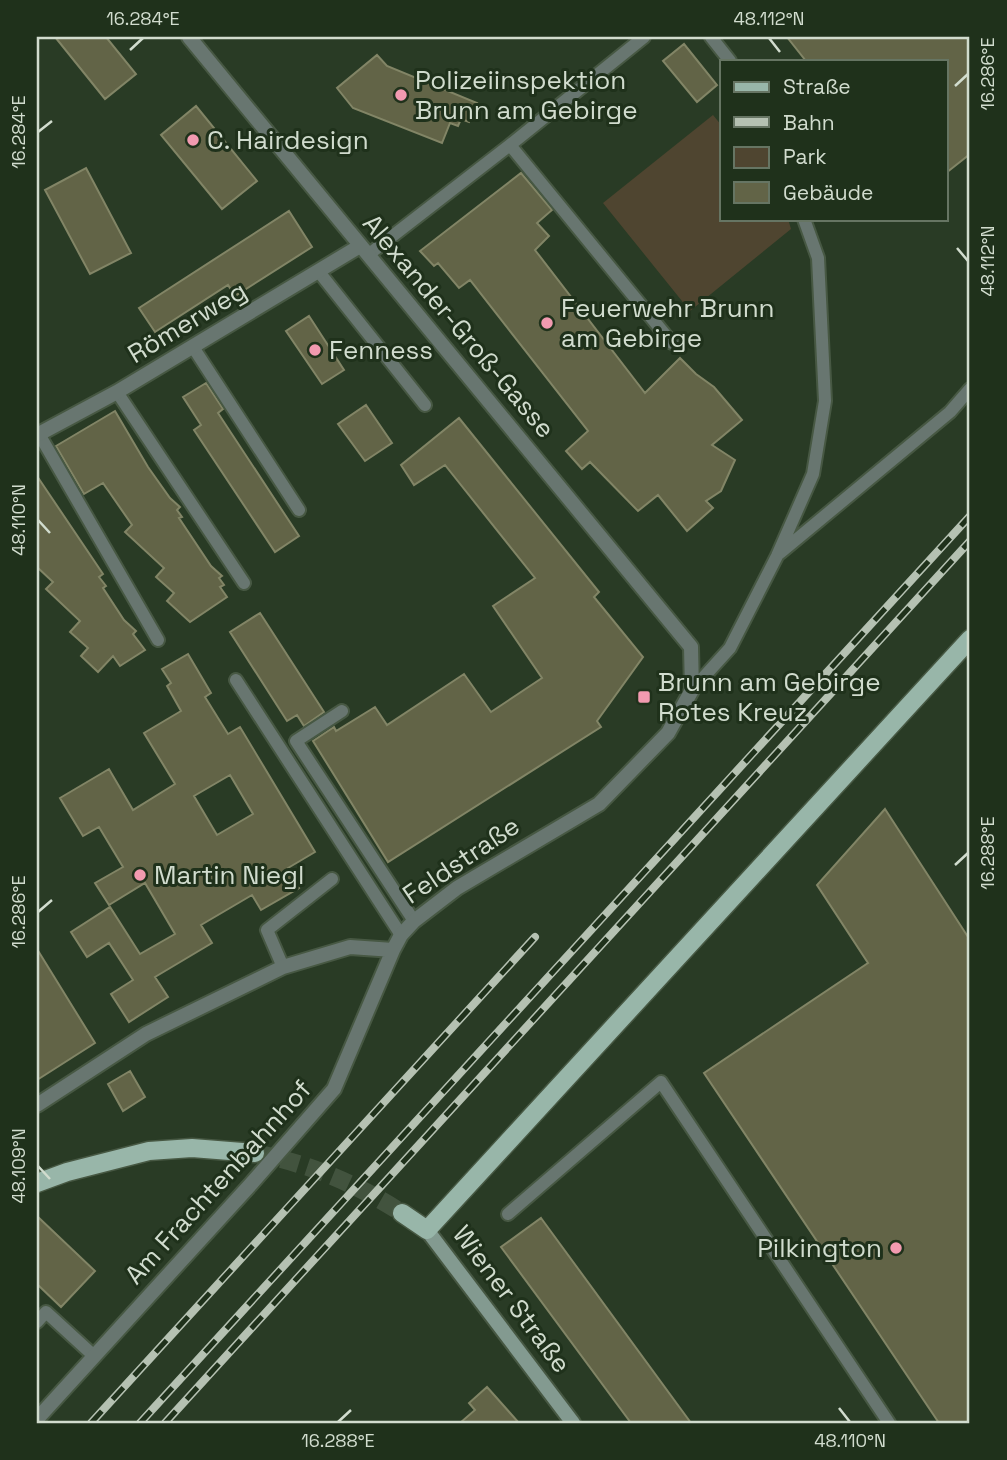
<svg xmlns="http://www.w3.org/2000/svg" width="1007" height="1460" font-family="'Space Grotesk',sans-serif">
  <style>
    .green { fill: #4f4530 }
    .building { fill: #626447; stroke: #828566; stroke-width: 2; fill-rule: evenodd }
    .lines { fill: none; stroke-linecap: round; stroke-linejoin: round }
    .primary-tunnel { stroke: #42533e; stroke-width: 18; stroke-dasharray: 18 9; stroke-linecap: butt }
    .service-casing { stroke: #475843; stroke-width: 16 }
    .minor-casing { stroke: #475843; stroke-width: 18 }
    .secondary-casing { stroke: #475843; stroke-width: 18 }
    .primary-casing { stroke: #475843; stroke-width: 21 }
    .service { stroke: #687670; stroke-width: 12 }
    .minor { stroke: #687670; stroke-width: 14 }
    .secondary { stroke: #839a90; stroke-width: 14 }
    .primary { stroke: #98b6a9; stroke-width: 18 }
    .rail-casing { stroke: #b5c1b2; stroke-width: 8 }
    .rail { stroke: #1f311b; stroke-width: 5; stroke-dasharray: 16; stroke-linecap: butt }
    .ticks { fill: none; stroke: #d1dcce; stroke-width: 2.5 }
    .poi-dot { fill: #f29ab0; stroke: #1f311b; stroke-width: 2.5 }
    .labels { text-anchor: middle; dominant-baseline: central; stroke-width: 6; stroke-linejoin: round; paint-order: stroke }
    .poi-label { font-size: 26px; fill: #d1dcce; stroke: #1f311b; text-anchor: start }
    .street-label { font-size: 26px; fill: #d1dcce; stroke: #1f311b }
    .neatline { fill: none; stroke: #d1dcce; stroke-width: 2.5 }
    .ticks-label { font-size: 18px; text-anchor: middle; fill: #d1dcce }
  </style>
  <rect width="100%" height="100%" fill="#293b25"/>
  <path class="green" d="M713,115L722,126V219H788L791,229L690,311L603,203Z"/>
  <path class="building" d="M55,37H106L136,74L105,99Z
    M787,37H970V154L946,173V61H806Z
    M684,44L717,85L697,102L663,61Z
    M377,55L387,66L477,103L469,122L461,119L458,126L450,123L442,143L353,108L337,88Z
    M196,106L257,181L222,209L161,135Z
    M86,168L131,253L90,274L45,190Z
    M521,173L552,210L537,223L549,236L535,250L645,393L680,358L696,374L714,387L742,420L712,445L735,460L721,491L706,501L713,508L687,531L658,495L638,511L590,462L582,469L566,451L588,431L470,280L459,288L438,263L434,266L420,251Z
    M289,211L312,247L235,296L228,285L155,332L139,308Z
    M309,316L344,370L322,384L286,331Z
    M206,383L223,409L218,413L299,536L275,552L194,430L201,425L183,397Z
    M366,405L392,443L365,461L338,424Z
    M115,411L148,467L170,498L180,507L177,510L182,517L179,518L211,566L222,576L219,578L224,585L220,587L227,597L190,622L167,601L174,593L156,577L164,568L125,532L132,525L103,483L84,494L56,446Z
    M459,418L599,592L594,597L643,657L597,721L601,727L388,862L313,741L334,727L336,731L375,707L387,725L464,674L491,712L542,678L493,606L535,578L445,465L414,485L401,465Z
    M37,476L103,574L99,577L106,586L103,588L124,620L136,631L133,634L145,650L120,666L113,656L98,672L81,656L88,648L70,632L80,621L46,589L53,582L37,567Z
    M260,613L324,712L304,726L297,715L287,721L230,632Z
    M188,654L211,693L205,697L228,734L240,727L315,852L288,868L299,888L261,910L252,895L201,925L212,943L155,977L168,997L129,1022L111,994L133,980L109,943L87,957L71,932L110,907L140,954L175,934L145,883L109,905L95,883L123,867L99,827L83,836L60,798L109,769L133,810L175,784L144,733L181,711L167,686L171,683L162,669ZM230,775L253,814L217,835L194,796Z
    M885,809L970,940V1423H939L704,1073L868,963L817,885Z
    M37,949L95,1043L37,1080Z
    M130,1071L145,1097L123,1111L108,1084Z
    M37,1216L95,1271L61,1307L37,1284Z
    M541,1218L691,1423H631L501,1247Z
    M487,1387L519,1423H460L475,1410L469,1403Z"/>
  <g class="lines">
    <path class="primary-tunnel" d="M255,1153C310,1164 355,1183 402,1213"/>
    <g class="service-casing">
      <path id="service" d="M711,37L730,61
        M510,145L644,37
        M368,255L510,145L672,343
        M319,272L425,405
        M193,347L299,510
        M117,392L244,583
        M39,434L158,640
        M780,553L950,412L970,389
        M236,680L401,935
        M692,690L730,648L777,556L813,474L825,401L818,258L804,219
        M342,711L296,741L414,921
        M283,967L267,930L332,879
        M508,1214L661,1082L889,1423
        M37,1322L46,1312L94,1356"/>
    </g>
    <g class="minor-casing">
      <path id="minor" d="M37,435L117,392L360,246
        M37,1105L146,1034L283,967L350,947L393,950
        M37,1419L251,1184L334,1089L393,950L401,935L414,921L457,888L599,804L668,733L692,690L691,647L189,37"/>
    </g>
    <g class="secondary-casing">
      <path id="secondary" d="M427,1230L573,1423"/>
    </g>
    <g class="primary-casing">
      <path id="primary" d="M37,1183L67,1172L149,1151L192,1148L255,1153
        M402,1213L427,1230L970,639"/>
    </g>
    <use href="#service" class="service"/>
    <use href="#minor" class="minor"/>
    <use href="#secondary" class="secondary"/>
    <use href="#primary" class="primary"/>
    <g class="rail-casing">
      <path id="rail" d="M91,1423L535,937
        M140,1423L970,516
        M165,1423L970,541"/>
    </g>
    <use href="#rail" class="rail"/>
  </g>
  <path class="ticks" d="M769,38L780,52M130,50L143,38M955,86L968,74M38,132L52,121M957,248L968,261M38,520L50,533M955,865L968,853M38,912L52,900M38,1166L50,1179M839,1408L850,1422M338,1422L351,1410"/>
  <g class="poi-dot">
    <circle cx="401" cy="95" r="7"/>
    <circle cx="193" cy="140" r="7"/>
    <circle cx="547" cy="323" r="7"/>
    <circle cx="315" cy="350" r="7"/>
    <rect x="637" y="690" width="14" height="14" rx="3.5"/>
    <circle cx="140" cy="875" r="7"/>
    <circle cx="896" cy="1248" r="7"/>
  </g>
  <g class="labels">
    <g class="poi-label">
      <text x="415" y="80">Polizeiinspektion<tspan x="415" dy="30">Brunn am Gebirge</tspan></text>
      <text x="207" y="140">C. Hairdesign</text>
      <text x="561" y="308">Feuerwehr Brunn<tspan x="561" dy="30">am Gebirge</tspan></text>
      <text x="329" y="350">Fenness</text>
      <text x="658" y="682">Brunn am Gebirge<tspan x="658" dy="30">Rotes Kreuz</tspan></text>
      <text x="154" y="875">Martin Niegl</text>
      <text x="882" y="1248" text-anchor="end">Pilkington</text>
    </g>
    <g class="street-label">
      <text transform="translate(187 322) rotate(-31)">Römerweg</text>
      <text transform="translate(459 326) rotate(50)">Alexander-Groß-Gasse</text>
      <text transform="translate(461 860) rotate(-34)">Feldstraße</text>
      <text transform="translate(218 1182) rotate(-48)">Am Frachtenbahnhof</text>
      <text transform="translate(512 1299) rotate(53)">Wiener Straße</text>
    </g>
  </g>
  <rect width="1007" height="1460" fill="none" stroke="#1f311b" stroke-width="77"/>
  <rect x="720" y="60" width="228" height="161" fill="#1f311b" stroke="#667563" stroke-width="2"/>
  <rect x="734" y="82" width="35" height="10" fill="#98b6a9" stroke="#667563" stroke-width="2"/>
  <text x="783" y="94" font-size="21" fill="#d1dcce">Straße</text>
  <rect x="734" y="117" width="35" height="10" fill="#b5c1b2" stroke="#667563" stroke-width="2"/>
  <text x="783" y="130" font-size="21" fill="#d1dcce">Bahn</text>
  <rect x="734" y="147" width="35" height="21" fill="#4f4530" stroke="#667563" stroke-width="2"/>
  <text x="783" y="164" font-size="21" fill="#d1dcce">Park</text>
  <rect x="734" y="182" width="35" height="21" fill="#626447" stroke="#667563" stroke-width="2"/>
  <text x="783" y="200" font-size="21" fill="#d1dcce">Gebäude</text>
  <rect x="38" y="38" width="930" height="1384" class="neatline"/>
  <g class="ticks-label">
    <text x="143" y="25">16.284°E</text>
    <text x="769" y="25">48.112°N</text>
    <text transform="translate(988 74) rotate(-90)" y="6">16.286°E</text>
    <text transform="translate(19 132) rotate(-90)" y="6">16.284°E</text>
    <text transform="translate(988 261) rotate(-90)" y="6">48.112°N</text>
    <text transform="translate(19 520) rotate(-90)" y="6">48.110°N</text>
    <text transform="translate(988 853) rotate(-90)" y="6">16.288°E</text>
    <text transform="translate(19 912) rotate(-90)" y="6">16.286°E</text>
    <text transform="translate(19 1166) rotate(-90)" y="6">48.109°N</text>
    <text x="338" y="1447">16.288°E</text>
    <text x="850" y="1447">48.110°N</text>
  </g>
</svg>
